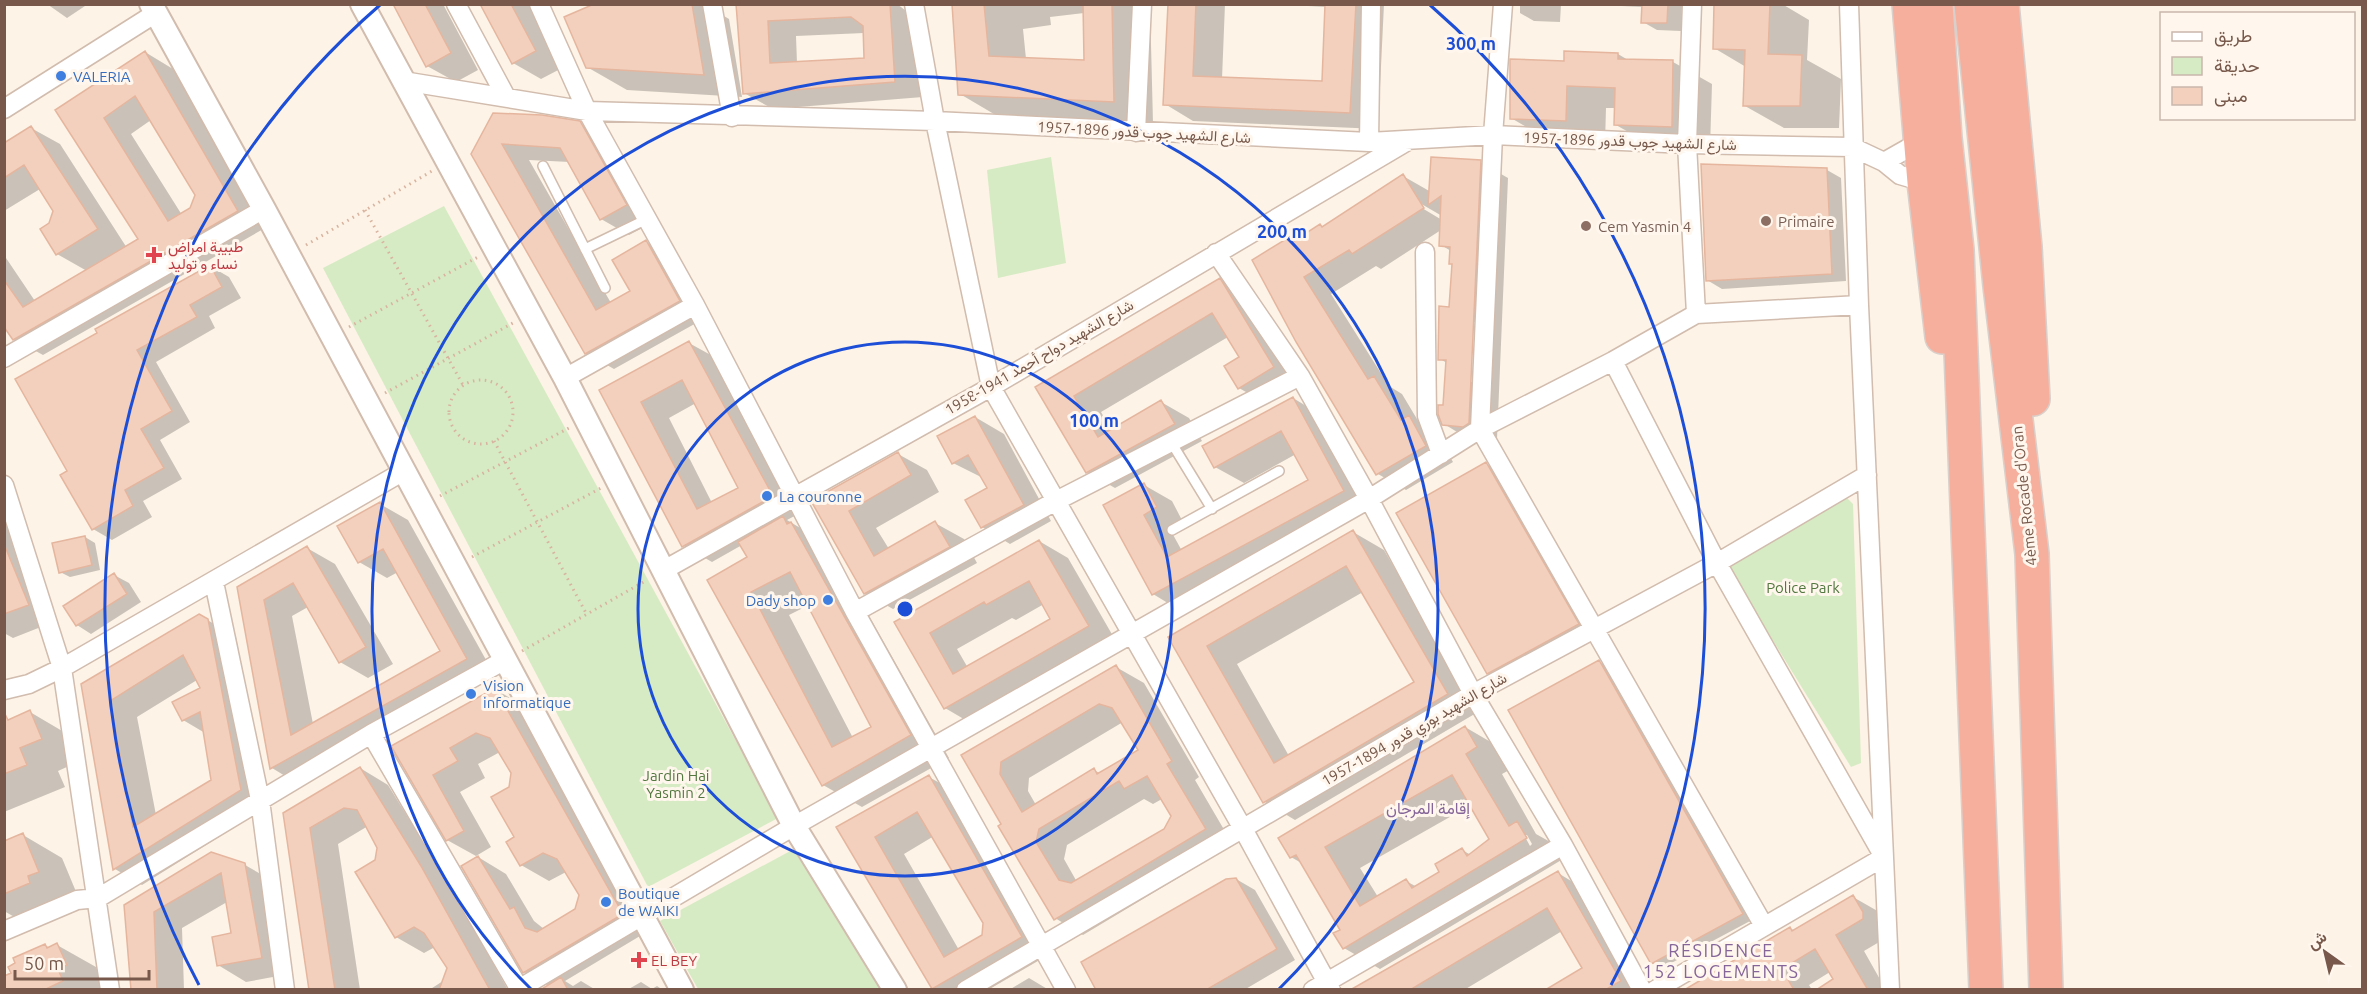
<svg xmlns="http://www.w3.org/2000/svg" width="2367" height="994" font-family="Ubuntu,Vazirmatn,sans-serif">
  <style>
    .green { fill: #d6ebc4 }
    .shadow { fill: #0003; fill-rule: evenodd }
    .building { fill: #f2d0bd; stroke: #e5b59e; stroke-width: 1.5; fill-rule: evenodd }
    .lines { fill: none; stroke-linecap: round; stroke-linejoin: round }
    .service-casing { stroke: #d1bcae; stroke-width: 12 }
    .minor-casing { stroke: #d1bcae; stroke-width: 21 }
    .tertiary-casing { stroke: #d1bcae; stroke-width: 26 }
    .motorway-casing { stroke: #d9d0cc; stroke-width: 36 }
    .path { stroke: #d8b3a0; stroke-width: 3; stroke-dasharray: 1.5 4.5; stroke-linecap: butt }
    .service { stroke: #fff; stroke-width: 9 }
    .minor { stroke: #fff; stroke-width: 18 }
    .tertiary { stroke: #fff; stroke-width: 22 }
    .motorway { stroke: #f7af9d; stroke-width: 33 }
    .ring { fill: none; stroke: #1d4ed8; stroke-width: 3 }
    .shop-dot { fill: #3f7fe0; stroke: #fff7ed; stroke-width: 2 }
    .education-dot { fill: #8d6e63; stroke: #fff7ed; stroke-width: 2 }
    .health-dot { fill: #e0444e; stroke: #fff7ed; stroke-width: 2 }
    .labels { text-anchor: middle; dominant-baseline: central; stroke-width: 6; stroke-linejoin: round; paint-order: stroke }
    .shop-label { font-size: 15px; fill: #366cbe; stroke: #fff7ed; text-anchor: start }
    .street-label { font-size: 15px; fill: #77584a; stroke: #fff7ed }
    .education-label { font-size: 15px; fill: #785e54; stroke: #fff7ed; text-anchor: start }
    .health-label { font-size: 15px; fill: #be3a42; stroke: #fff7ed; text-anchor: start }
    .park-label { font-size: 15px; fill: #52773f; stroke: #fff7ed }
    .neighbourhood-label { font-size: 16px; fill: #86669a; stroke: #fff7ed }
    .quarter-label { font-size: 18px; letter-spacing: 1.5px; fill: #86669a; stroke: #fff7ed }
    .centre { fill: #1d4ed8; stroke: #fff7ed; stroke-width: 3 }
    .ring-label { font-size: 18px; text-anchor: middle; font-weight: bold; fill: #1d4ed8; stroke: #fff7ed; stroke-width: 6; stroke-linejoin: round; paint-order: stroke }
  </style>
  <rect width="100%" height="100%" fill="#fdf3e6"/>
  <path class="green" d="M1051,157L1066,263L998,278L987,170Z
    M444,206L778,818L648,887L323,268Z
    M1847,498L1853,504L1861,763L1851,767L1727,566Z
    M794,849L882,989H698L660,921Z"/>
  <path class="shadow" d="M47,4H88L67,18Z
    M395,4H443L478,70L456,82L427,66Z
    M481,4H530L564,67L541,79L513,63Z
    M627,4H704L729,19L742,97L627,90L587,67Z
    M738,4H897L918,20L923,97L773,109L744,93ZM864,33L865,60L797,63L796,36Z
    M953,4H1150L1153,123L999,117L960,94ZM1084,13L1085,61L1026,59L1023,29L1051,25L1050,17Z
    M1169,4H1225L1222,79L1323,83L1327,7L1270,4H1384L1378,129L1193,121L1165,104Z
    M1520,4H1561L1560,22L1534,21L1520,13Z
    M1579,4H1682L1681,31L1657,30L1643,22V7Z
    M1716,4H1782L1809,20L1807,60L1841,79L1839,128H1784L1745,106L1746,67L1714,48Z
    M145,52L173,69L265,228L43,355L14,339L4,324V255L35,301L87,271L57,254L50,224L55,211L40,189L4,211V145L31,128L60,144L127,248L140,240L57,110ZM151,120L197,195L192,209L182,215L131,134Z
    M1618,54L1628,60L1673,62L1712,84L1710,148L1655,147L1616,125V108H1606L1605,143L1550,141L1511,118L1565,63Z
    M494,114L579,123L608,139L654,222L629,235L601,219L570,162L529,160L611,303L632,291L646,242L674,258L707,317L614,369L586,353L472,154Z
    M1480,162L1508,178L1497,439L1492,442L1472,441L1444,424L1447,363L1440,359L1451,309L1453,264L1451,251L1441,245V230L1381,269L1376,266L1331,294L1389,386L1402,394L1420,424L1437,434L1453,462L1406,490L1378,474L1333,401L1291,238L1296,241L1320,226L1323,228L1403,176L1431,192ZM1418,202L1442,216V220L1417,205ZM1472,322H1475L1472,382H1469Z
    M1827,170L1841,178L1846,281L1722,289L1707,280Z
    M210,266L229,277L241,298L209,316L215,328L156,362L190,422L160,440L182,479L143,501L152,517L112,540L93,529L69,471L99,333Z
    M1220,280L1248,296L1301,384L1267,404L1239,388L1241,358L1228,337L1101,412L1112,431L1161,402L1189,418L1202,441L1115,488L1087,472L1037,388Z
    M689,343L718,359L800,513L787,520L830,546L949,758L862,807L823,785L709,581L749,558L742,545L712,562L684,546L601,390ZM696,403L740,488L712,503L669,418ZM809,605L873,727L853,738L789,615Z
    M1293,398L1321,415L1371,507L1181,611L1153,594L1105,506L1144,485L1172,501L1184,524L1171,531L1182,551L1310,481L1296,454L1244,483L1215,467Z
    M975,417L1004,434L1051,521L1010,544L982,527L989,489L983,478L953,463Z
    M898,454L927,470L939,492L876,528L889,549L935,523L964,539L977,563L893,609L865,593L813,501Z
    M1486,464L1495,469L1587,630L1497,678L1488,673Z
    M4,485L56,621L13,638L4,633Z
    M380,504L408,520L495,676L300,785L272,768L238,587L307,548L335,564L393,664L368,678L340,662L308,607L292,616L313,724L442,652L398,572L387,578L359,562Z
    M1353,532L1384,550L1478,712L1295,820L1265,802L1170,638ZM1363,592L1416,682L1289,756L1237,664Z
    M85,537L95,543L100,570L70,577L60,572Z
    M1039,541L1068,558L1117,643L974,725L945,708L896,622ZM1044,604L1053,619L968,668L957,649L1012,618L1016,620Z
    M114,575L129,583L141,602L91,634L77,625Z
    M199,615L236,637L269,806L142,885L115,869L82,685ZM197,680L202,689L183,720L205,733L212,780L156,815L137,717Z
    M1599,662L1609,667L1752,920L1662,968L1652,963Z
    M1116,667L1144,683L1199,777L1195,780L1233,845L1083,935L1055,918L963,755ZM1123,722L1140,751L1101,774L1094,770L1036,805L1028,791L1029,778ZM1144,799L1153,804L1162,799L1172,816L1165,830L1077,882L1064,859L1067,845Z
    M495,689L523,706L650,930L565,981L573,986L581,981L596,990H544L549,986L524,972L478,857L506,874L534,921L544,929L576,910L581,895L566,872L549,881L521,865L511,788L513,773L500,752L478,764L485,778L460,792L491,847L476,856L447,840L393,747Z
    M30,712L69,735L80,761L58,771L65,787L4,812V723Z
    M1465,727L1501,748L1513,768L1502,774L1536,834L1554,844L1563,859L1380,969L1344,948L1342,930L1303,864L1291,857ZM1471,805L1491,840L1471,855L1462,850L1441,872L1417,887L1406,881L1378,897L1360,868ZM1524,835H1527L1532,844L1530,846Z
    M360,768L388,785L449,884L508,990H429L443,981L449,968L435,947L424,953L396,937L376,861L379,848L368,826L338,844L360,990H311L285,814Z
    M929,777L959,794L1050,954L988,990L933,988L838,828ZM934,836L985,923L984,936L959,950L904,854Z
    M23,835L62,858L77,894L25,923L4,911V843Z
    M245,865L273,881L289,974L246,982L218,965L233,935L227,902L182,928L184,990H132L126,906Z
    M1558,873L1586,890L1644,990H1547L1584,969L1562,931L1464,990H1367Z
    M1236,879L1255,890L1295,960L1244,990H1098Z
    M1853,897L1881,913L1891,935L1864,951L1886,990H1819L1835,980L1830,972L1809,985L1812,990H1687L1790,928L1795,931Z
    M45,945L50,948L57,945L96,967L105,988L4,990L13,974Z
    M1029,978L1049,990H1009Z
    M641,982L652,989L657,986L663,990H627Z"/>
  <path class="building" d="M393,4H425L451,53L426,67Z
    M480,4H511L536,51L512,64Z
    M594,4H692L704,75L586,68L564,17Z
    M736,4H890L895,82L743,94ZM851,17L863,26L864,58L770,63L768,21Z
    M952,4H984L989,56L1084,60L1083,4H1112L1114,102L958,95Z
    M1168,4H1196L1193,76L1322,81L1325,4H1356L1350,113L1163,105Z
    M1642,4H1668L1667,23H1641Z
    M1714,4H1770L1768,54L1802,55L1800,106H1743L1745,50L1713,49Z
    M145,51L238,211L13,340L4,327V280L23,307L138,239L55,110ZM135,96L195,195L190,208L168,221L104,118Z
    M1564,51L1618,53V59L1673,60L1672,127L1614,125L1615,88L1567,86L1566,121L1510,119V59L1564,61Z
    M493,113L542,115L580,121L627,205L600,220L560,148L502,144L596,310L630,291L612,260L646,240L680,301L585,354L471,154Z
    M31,126L98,229L56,255L40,229L49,223L53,211L24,165L4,178V143Z
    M1431,157L1481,160L1469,423L1463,427L1442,425L1438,414V405H1443L1446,360H1438L1439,306L1449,307L1452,264H1449L1450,247L1439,246L1441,196L1428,205Z
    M1701,164L1827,168L1832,274L1706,281Z
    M1403,174L1424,208L1352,254L1349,250L1304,277L1368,379L1374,376L1401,420L1409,415L1426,446L1376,475L1296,342L1252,260L1291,236L1294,241L1320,224L1322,227Z
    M210,265L222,287L190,305L197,317L137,350L172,411L141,429L164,468L125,490L133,506L92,530L60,475L67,471L15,379L97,333L95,329Z
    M1220,278L1274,367L1238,389L1224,366L1239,357L1212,313L1074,396L1098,437L1161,400L1175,424L1086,473L1035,387Z
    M689,341L773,496L682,547L599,390ZM682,380L738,488L697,509L641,402Z
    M1293,397L1344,491L1152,595L1103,505L1144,483L1157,507L1144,515L1167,557L1308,480L1281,431L1214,468L1202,446Z
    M975,416L1024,505L981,528L965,500L987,488L968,455L952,464L937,436Z
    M898,452L911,475L849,511L874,556L935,521L950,547L864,594L811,501Z
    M1486,462L1579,624L1487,674L1396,513Z
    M380,502L467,659L270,769L237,587L307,546L366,647L339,663L293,583L264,600L291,735L440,651L383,549L358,563L337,526Z
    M783,516L787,524L791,522L911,735L822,786L707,580L747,557L738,542ZM790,572L871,727L832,747L751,592Z
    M1353,530L1448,694L1263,803L1168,637ZM1346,566L1414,682L1274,763L1207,646Z
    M85,536L92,565L59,573L52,543Z
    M1039,540L1089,626L944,709L894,622ZM1029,581L1050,619L953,674L930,633L984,602L986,605Z
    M4,544L29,605L4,614Z
    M114,573L127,594L76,626L63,606Z
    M199,614L208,619L241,790L113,870L81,684ZM183,655L200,688L172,702L182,721L200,712L211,780L133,827L110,701Z
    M1599,660L1743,914L1651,964L1508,710Z
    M1116,665L1172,761L1167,764L1206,829L1054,920L998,826L1001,824L961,755ZM1099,704L1112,708L1138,750L1097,774L1094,768L1022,812L1000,774L1001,762ZM1147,776L1171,816L1164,829L1071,883L1059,880L1036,842L1039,829L1119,781L1124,789Z
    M495,688L623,914L523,973L461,866L478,856L510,909L514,907L525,928L537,932L575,909L579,895L557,859L543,853L520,866L506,842L514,837L491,797L509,787L511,773L490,738L476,733L450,748L458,761L433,775L464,831L446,841L391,746Z
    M30,710L42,739L20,748L27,765L4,774V712L8,720Z
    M1465,726L1477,747L1466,754L1509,826L1517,821L1527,838L1343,949L1333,933L1340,930L1296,855L1290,858L1278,838ZM1452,775L1489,839L1467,856L1462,848L1435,864L1439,872L1412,888L1406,879L1360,906L1325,847Z
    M360,767L421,866L490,990H439L447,968L424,933L414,927L395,938L355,872L375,860L377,848L357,810L344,808L310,828L335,990H309L283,813Z
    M929,775L1022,937L932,989L836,827ZM917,812L983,923L982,935L944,957L875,837Z
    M23,833L39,872L28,876L30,883L4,894V841Z
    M211,852L245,863L262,958L217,966L212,937L231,933L221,873L154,912L157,990H131L124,905Z
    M1558,871L1621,981L1605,990H1545L1582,968L1547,908L1410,990H1350Z
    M1236,878L1277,949L1206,990H1096L1081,962L1226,879Z
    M1853,895L1863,912V919L1836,935L1868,990H1816L1833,979L1815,949L1782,969L1794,990H1684L1790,927L1792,931Z
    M57,943L67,965L58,969L63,981L44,990H4V976L11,973L8,967L15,963L13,958L45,944L47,948Z
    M561,977L568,990H540Z"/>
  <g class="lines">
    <g class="service-casing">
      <path id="service" d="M543,166L605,288
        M585,249L647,219
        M1171,442L1212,509
        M1172,530L1279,471"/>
    </g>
    <g class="minor-casing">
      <path id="minor" d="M456,4L505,95
        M539,4L587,111L695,305L855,612L1066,990
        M712,4L732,117
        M914,4L935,121L991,387L1242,827L1331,990
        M1503,4L1493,135L1480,429L1764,926
        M1692,4L1687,144L1696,314
        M1849,4L1859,305L1890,990
        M403,81L587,111L935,121L1369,142L1493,135L1687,144L1852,147L1884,162
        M4,109L156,13
        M1136,132L1142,4
        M1921,141L1884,162L1900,175L1924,182
        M1369,142L1371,4
        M1425,252L1427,416L1441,454
        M1216,253L1300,376L1369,499L1473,694L1563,845L1642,990
        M4,358L264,209
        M1613,361L1717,563L1884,857L1655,990
        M565,378L695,305
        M4,485L62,668L110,990
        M664,570L991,387L1406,142
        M214,582L260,800L285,990
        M855,612L1054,502L1300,376
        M4,690L29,684L62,668L404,471
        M371,734L519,988
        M4,931L77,900L98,898L371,734L505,660
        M517,990L794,826L1369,499L1480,429L1613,361L1696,314L1859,305
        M966,990L1473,694L1717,563L1867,475
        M1313,990L1563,845"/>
    </g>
    <g class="tertiary-casing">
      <path id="tertiary" d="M151,4L264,209L682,990
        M362,4L565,378L794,826L895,990"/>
    </g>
    <g class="motorway-casing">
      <path id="motorway" d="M1909,4L1924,182L1942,337
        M1936,4L1945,138L1957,250L1986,990
        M1971,4L2000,286L2032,554L2046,990
        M2002,4L2025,247L2033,399"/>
    </g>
    <path class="path" d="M365,210L463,385
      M306,245L432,171
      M349,327L478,257
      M449 412a32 32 0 1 1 64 0a32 32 0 1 1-64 0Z
      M385,393L513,323
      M494,441L587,615
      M440,496L569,428
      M472,557L601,488
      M522,651L647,580"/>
    <use href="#service" class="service"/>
    <use href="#minor" class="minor"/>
    <use href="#tertiary" class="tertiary"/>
    <use href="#motorway" class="motorway"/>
  </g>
  <g class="ring">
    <circle cx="905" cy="609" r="267"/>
    <path d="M531 989A533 533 0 1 1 1279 989"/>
    <path d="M199 985A800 800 0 0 1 380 5M1430 5A800 800 0 0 1 1611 985"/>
  </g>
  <g class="shop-dot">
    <circle cx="61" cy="76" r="6"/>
    <circle cx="767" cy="496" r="6"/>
    <circle cx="828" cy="600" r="6"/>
    <circle cx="471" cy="694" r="6"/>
    <circle cx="606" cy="902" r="6"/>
  </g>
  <g class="education-dot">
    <circle cx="1766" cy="221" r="6"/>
    <circle cx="1586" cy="226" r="6"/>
  </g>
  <g class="health-dot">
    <path d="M151 246h6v6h6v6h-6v6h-6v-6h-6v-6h6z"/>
    <path d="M636 951h6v6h6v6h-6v6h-6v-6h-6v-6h6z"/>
  </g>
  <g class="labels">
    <g class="shop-label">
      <text x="73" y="76">VALERIA</text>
      <text x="779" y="496">La couronne</text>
      <text x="816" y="600" text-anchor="end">Dady shop</text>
      <text x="483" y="685">Vision<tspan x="483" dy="17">informatique</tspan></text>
      <text x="618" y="893">Boutique<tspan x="618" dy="17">de WAIKI</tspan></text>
    </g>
    <g class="street-label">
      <text transform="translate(1144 132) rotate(3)">شارع الشهيد جوب قدور 1896-1957</text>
      <text transform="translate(1630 141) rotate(2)">شارع الشهيد جوب قدور 1896-1957</text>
      <text transform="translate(1039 357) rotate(-30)">شارع الشهيد دواح أحمد 1941-1958</text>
      <text transform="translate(2024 496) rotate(-96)">4ème Rocade d'Oran</text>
      <text transform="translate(1414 729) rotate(-30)">شارع الشهيد بوري قدور 1894-1957</text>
    </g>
    <g class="education-label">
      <text x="1778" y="221">Primaire</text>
      <text x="1598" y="226">Cem Yasmin 4</text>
    </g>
    <g class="health-label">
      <text x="168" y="246">طبيبة امراض<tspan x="168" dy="17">نساء و توليد</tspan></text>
      <text x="651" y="960">EL BEY</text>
    </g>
    <g class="park-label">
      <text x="1803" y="587">Police Park</text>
      <text x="676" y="775">Jardin Hai<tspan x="676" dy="17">Yasmin 2</tspan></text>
    </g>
    <g class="neighbourhood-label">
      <text x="1428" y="808">إقامة المرجان</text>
    </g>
    <g class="quarter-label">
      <text x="1721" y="950">RÉSIDENCE<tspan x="1721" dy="21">152 LOGEMENTS</tspan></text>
    </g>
  </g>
  <circle cx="905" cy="609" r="9" class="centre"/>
  <g class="ring-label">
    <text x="1471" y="50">300 m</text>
    <text x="1282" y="238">200 m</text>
    <text x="1094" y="427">100 m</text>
  </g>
  <rect width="2367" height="994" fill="none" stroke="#77584a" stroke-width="12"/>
  <rect x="2160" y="12" width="195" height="108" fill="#fff7ed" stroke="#c9b7ac" stroke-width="1.5"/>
  <rect x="2172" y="32" width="30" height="9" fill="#ffffff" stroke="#c9b7ac" stroke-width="1.5"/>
  <text x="2214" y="42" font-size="18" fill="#77584a">طريق</text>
  <rect x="2172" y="57" width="30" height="18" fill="#d6ebc4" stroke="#c9b7ac" stroke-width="1.5"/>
  <text x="2214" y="72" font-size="18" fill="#77584a">حديقة</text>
  <rect x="2172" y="87" width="30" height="18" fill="#f2d0bd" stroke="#c9b7ac" stroke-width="1.5"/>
  <text x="2214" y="102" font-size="18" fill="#77584a">مبنى</text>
  <g transform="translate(2325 952) rotate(326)" stroke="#fff7ed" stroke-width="4.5" paint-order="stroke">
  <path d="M0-4.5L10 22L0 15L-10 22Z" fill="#77584a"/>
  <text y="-9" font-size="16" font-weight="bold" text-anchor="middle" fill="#77584a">ش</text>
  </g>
  <path d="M15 970v9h134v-9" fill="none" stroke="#77584a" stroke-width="3"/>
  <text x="24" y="970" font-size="18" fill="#77584a" stroke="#fff7ed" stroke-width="4.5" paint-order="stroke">50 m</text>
</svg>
